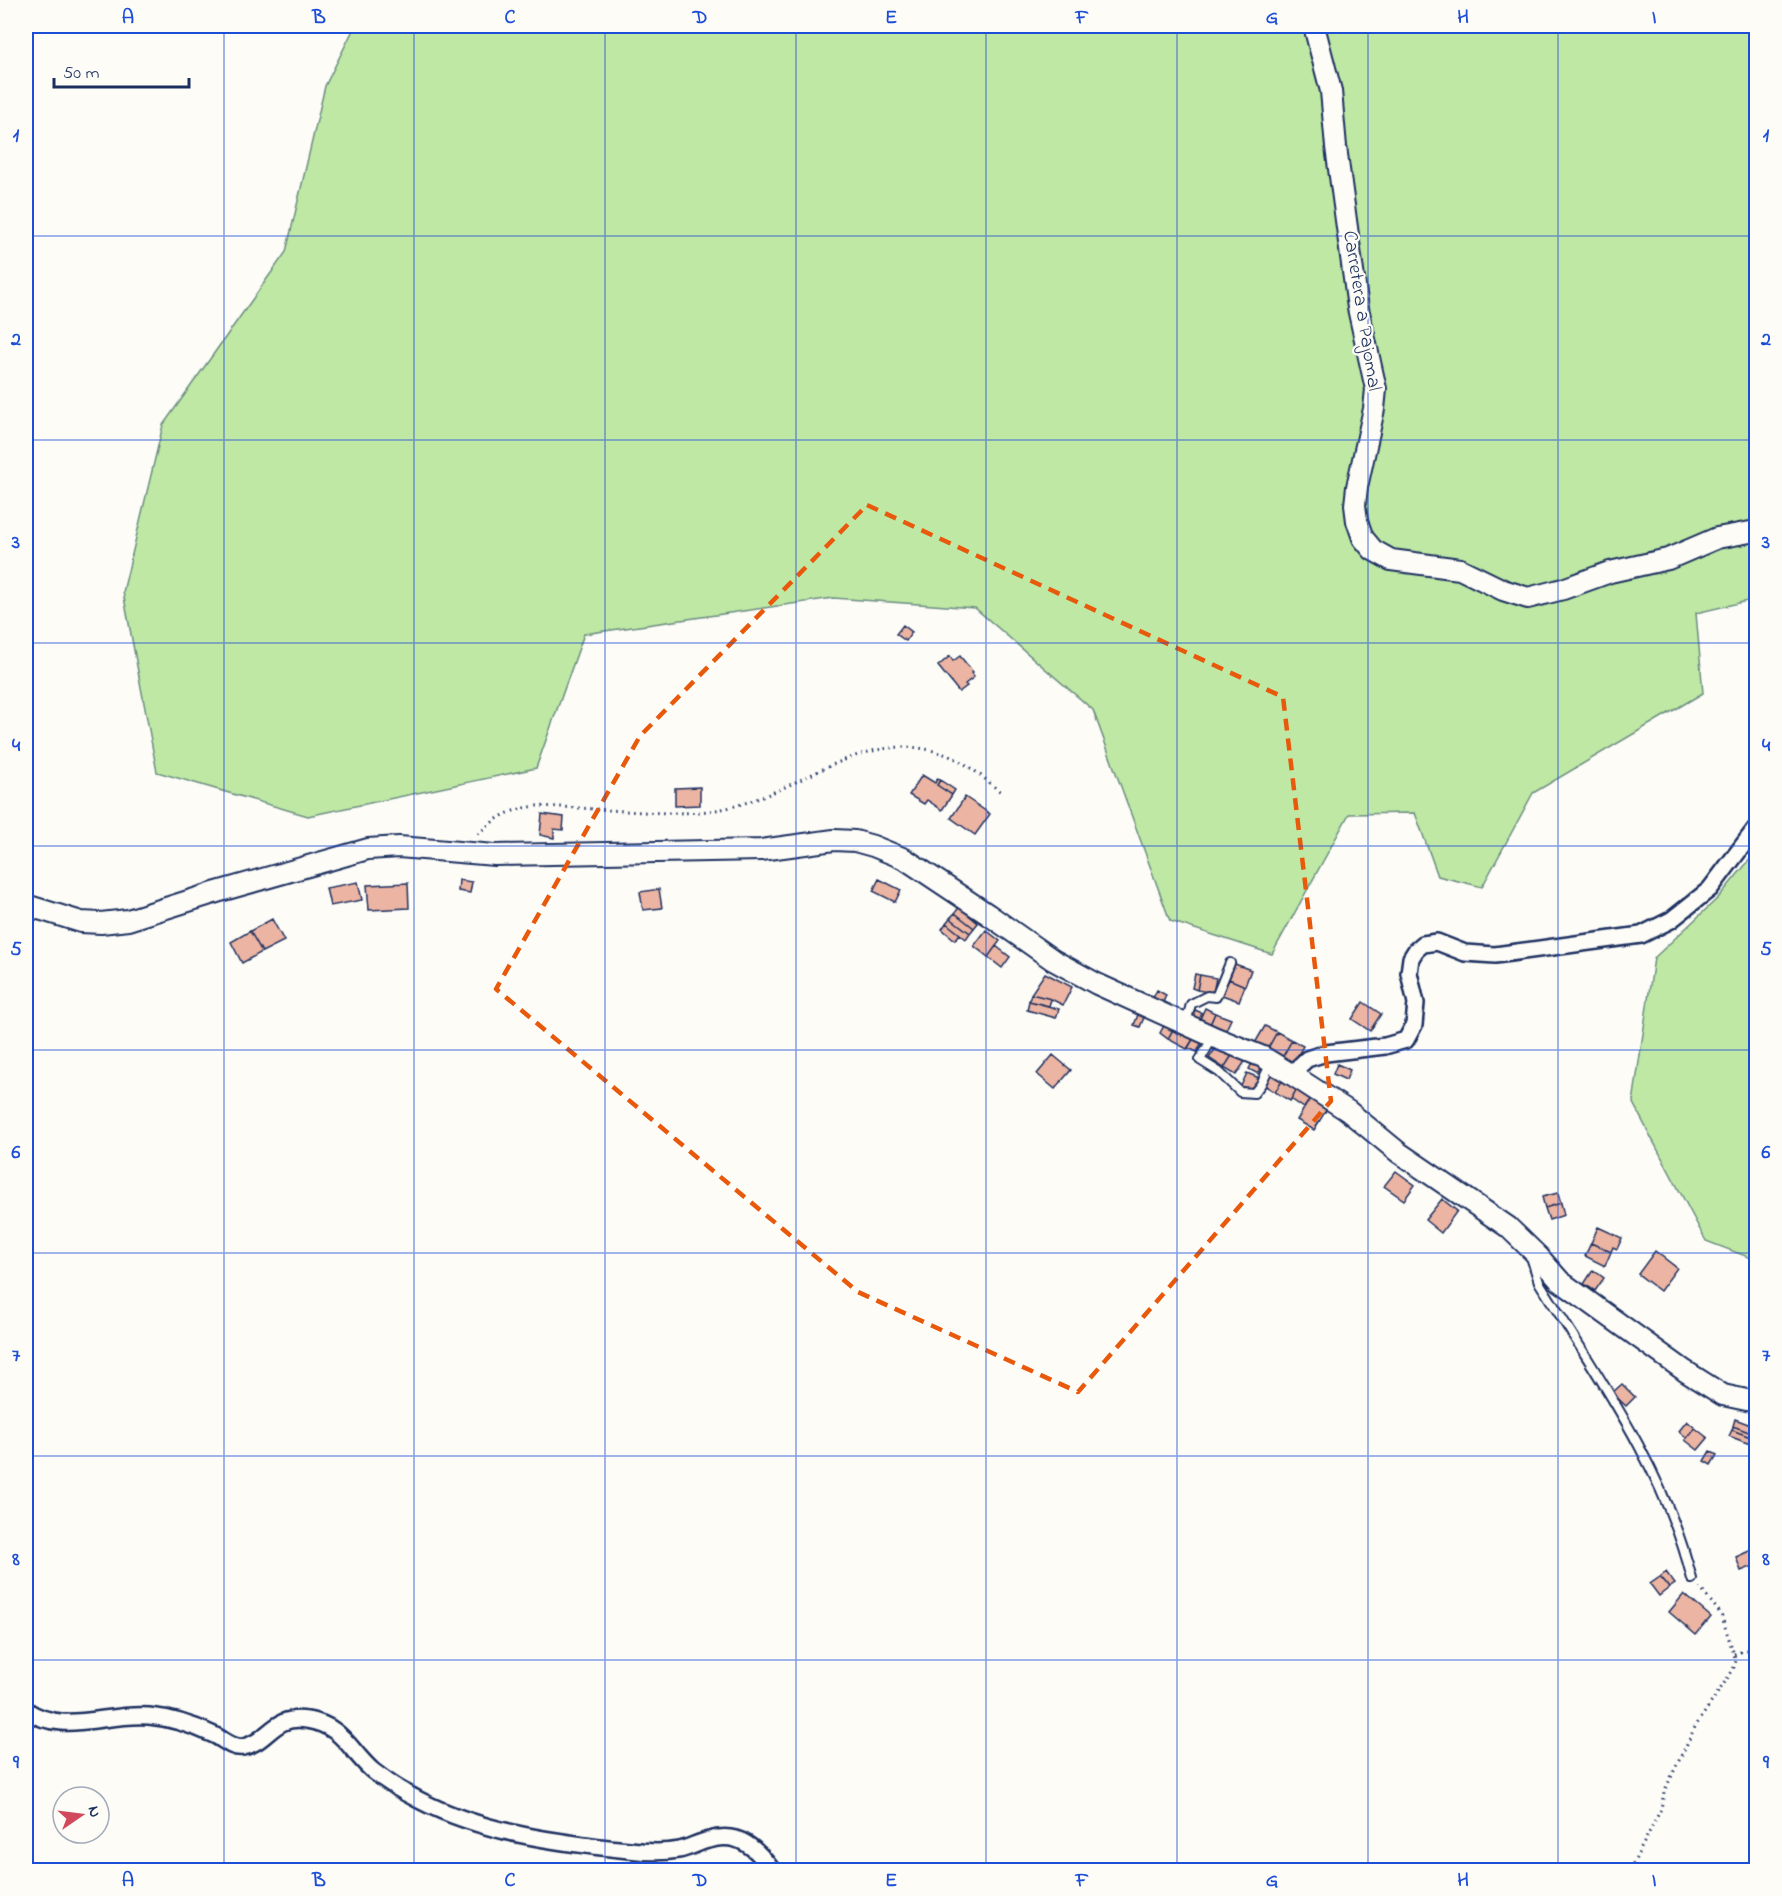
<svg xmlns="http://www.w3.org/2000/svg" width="1782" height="1896" font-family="'Indie Flower',sans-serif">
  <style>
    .green { fill: #bee8a4; stroke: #6c8c81; stroke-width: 1.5 }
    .building { fill: #ecb4a2; stroke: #1b2f5e; stroke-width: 1.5 }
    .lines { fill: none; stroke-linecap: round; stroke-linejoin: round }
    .service-casing { stroke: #1b2f5e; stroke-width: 12 }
    .minor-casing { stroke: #1b2f5e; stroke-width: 20 }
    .tertiary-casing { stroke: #1b2f5e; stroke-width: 24 }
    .path { stroke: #1b2f5e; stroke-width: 3; stroke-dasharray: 1.5 4.5; stroke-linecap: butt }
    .service { stroke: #fdfcf7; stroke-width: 8 }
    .minor { stroke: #fdfcf7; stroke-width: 15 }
    .tertiary { stroke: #fdfcf7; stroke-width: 20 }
    .marked { fill: none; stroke: #e8590c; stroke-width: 4.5; stroke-dasharray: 12 8; stroke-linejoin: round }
    .grid { fill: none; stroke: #1d4ed8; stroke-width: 1.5; stroke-opacity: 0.55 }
    .labels { text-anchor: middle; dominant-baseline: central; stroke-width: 4.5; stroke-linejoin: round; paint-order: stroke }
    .street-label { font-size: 20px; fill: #1b2f5e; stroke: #fdfcf7 }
    .neatline { fill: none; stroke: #1d4ed8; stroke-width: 2 }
    .grid-label { font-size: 20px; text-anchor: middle; font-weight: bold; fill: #1d4ed8 }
  </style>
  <rect width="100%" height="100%" fill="#fdfcf7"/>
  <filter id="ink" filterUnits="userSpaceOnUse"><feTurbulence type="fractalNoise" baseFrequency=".0167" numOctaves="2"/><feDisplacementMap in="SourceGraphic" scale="12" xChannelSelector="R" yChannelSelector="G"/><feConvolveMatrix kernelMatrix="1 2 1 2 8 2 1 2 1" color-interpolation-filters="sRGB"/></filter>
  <g filter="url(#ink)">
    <path class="green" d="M355,26H1756V599L1696,613L1703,693L1533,793L1482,887L1438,876L1415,813L1349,814L1272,954L1170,921L1093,710L975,608L833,598L584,634L536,768L308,816L157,772L123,592L163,425L286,252L325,86Z
      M1756,852V1260L1706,1241L1633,1103L1654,958L1718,898Z"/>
    <path class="building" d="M903,625L912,632L906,641L896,634Z
      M950,656L953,661L960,656L973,672L971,673L974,677L965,684L967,686L959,692L938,666Z
      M922,775L935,783L937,779L940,780L937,785L952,795L942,810L927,800L924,804L909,795Z
      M940,780L955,790L952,795L937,785Z
      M700,787V805L675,806V788Z
      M965,797L990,814L975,835L951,818Z
      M542,814L564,817L563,830L554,829V838L540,835Z
      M879,879L901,890L895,902L873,891Z
      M459,880L472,882L470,893L458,891Z
      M358,882L362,900L330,906L326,888Z
      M408,883L409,908L369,910L367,885Z
      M659,889L662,908L643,910L640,892Z
      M959,907L978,923L974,928L955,913Z
      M955,913L974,928L970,933L950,918Z
      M950,918L970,933L966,939L946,923Z
      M272,919L284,941L262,952L250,931Z
      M946,923L960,934L955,940L942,929Z
      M986,930L1000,941L988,957L974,946Z
      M250,931L262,952L242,963L231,942Z
      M996,946L1010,957L1002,968L988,957Z
      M1235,964L1251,970L1245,986L1229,979Z
      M1045,973L1072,987L1063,1005L1051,999L1031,994Z
      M1195,974L1200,975L1197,990L1192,988Z
      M1200,975L1216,978L1213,993L1197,990Z
      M1229,979L1245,986L1239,1001L1222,995Z
      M1157,990L1166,995L1162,1005L1152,1000Z
      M1031,994L1051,999L1049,1006L1029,1001Z
      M1029,1001L1059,1009L1056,1018L1027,1010Z
      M1363,1002L1381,1014L1370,1031L1352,1019Z
      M1205,1008L1215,1013L1209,1027L1198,1023Z
      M1195,1010L1202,1013L1198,1023L1190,1019Z
      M1139,1012L1145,1015L1140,1027L1134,1025Z
      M1215,1013L1231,1019L1224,1034L1209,1027Z
      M1167,1020L1175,1025L1168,1039L1160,1033Z
      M1175,1025L1195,1036L1187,1049L1168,1039Z
      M1265,1026L1277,1032L1267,1050L1255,1043Z
      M1277,1032L1292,1040L1282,1058L1267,1050Z
      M1195,1036L1203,1040L1197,1052L1188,1048Z
      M1292,1040L1303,1046L1293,1064L1282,1058Z
      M1218,1045L1233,1054L1224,1068L1209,1058Z
      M1234,1052L1246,1060L1236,1075L1224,1068Z
      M1053,1055L1071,1070L1055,1089L1037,1074Z
      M1254,1060L1263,1065L1258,1074L1249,1069Z
      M1337,1064L1350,1070L1346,1080L1333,1074Z
      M1273,1071L1284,1078L1275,1092L1264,1085Z
      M1247,1073L1259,1078L1253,1091L1241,1086Z
      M1284,1078L1298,1087L1290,1101L1275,1092Z
      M1298,1087L1311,1097L1304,1108L1291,1099Z
      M1311,1097L1328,1107L1314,1130L1297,1120Z
      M1396,1171L1415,1185L1404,1200L1384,1186Z
      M1558,1193L1561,1203L1545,1208L1542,1197Z
      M1442,1199L1457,1211L1441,1233L1425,1220Z
      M1561,1203L1564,1215L1549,1220L1545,1208Z
      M1598,1227L1622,1238L1617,1249L1613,1247L1611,1252L1591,1243Z
      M1591,1243L1611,1252L1605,1266L1585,1256Z
      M1655,1251L1677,1268L1660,1291L1638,1274Z
      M1593,1270L1604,1278L1595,1291L1584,1284Z
      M1622,1384L1635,1397L1626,1406L1612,1393Z
      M1735,1419L1756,1427L1754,1434L1733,1426Z
      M1687,1421L1695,1428L1687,1438L1679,1431Z
      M1733,1426L1754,1434L1753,1438L1732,1430Z
      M1695,1428L1708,1438L1698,1450L1685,1440Z
      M1756,1428V1447L1750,1445Z
      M1732,1430L1753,1438L1750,1444L1729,1436Z
      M1710,1451L1717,1455L1711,1465L1704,1461Z
      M1756,1548V1565L1741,1571L1736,1557Z
      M1666,1572L1675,1584L1669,1588L1660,1577Z
      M1660,1577L1669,1588L1659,1596L1650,1584Z
      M1684,1594L1711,1617L1696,1635L1669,1612Z"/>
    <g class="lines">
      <g class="service-casing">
        <path id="service" d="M1186,1023L1191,1004L1207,996L1216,997L1230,963
          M1213,1037L1200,1060L1219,1072L1240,1092L1254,1093L1261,1084L1271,1063
          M1531,1257L1539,1282C1598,1376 1665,1470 1692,1579"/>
      </g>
      <g class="minor-casing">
        <path id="minor" d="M1291,1074L1307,1059L1326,1053L1385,1046L1406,1040L1414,1025L1416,1003L1409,973L1411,958L1416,950L1423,944L1437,942L1465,953L1495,955L1641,935L1671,920L1710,889L1756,828
          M26,1710C63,1736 108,1712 149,1716C171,1718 195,1726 214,1735C223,1739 232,1749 243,1747C269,1742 273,1714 307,1720C342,1725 350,1751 373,1771C387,1782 403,1792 419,1800C482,1833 559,1843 629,1850C645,1852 663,1853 679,1850C689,1848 699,1842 709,1840C739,1831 756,1848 772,1870"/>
      </g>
      <g class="tertiary-casing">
        <path id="tertiary" d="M1314,26L1331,91L1336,147L1358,308L1376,389L1374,409L1357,487L1355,505L1357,521L1363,538L1373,550L1391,560L1460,569L1503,590L1528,598L1563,589L1610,572L1668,559L1717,538L1756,531
          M26,905L81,922L101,923L128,920L217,892L368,849L399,847L495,855L761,850L834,840L855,841L873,846L905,859L989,915L1053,960L1097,984L1216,1038L1263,1057L1291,1074L1348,1111L1398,1152L1508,1227L1539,1257L1560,1281L1685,1371L1723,1395L1756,1402"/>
      </g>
      <path class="path" d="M478,834C498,816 511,809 537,806C566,807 595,809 624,811C661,813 701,816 738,805C811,785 873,722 954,758C971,766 987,781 1002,793
        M1734,1654L1756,1647
        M1630,1870L1661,1809L1664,1792L1695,1727L1733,1670L1736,1661L1721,1614L1700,1588"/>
      <use href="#service" class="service"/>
      <use href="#minor" class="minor"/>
      <use href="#tertiary" class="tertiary"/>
    </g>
  </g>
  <path class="marked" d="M867,505L1283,697L1331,1101L1078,1392L858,1292L496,989L640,736Z"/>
  <path class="grid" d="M224,26V1870M414,26V1870M605,26V1870M796,26V1870M986,26V1870M1177,26V1870M1368,26V1870M1558,26V1870M26,236H1756M26,440H1756M26,643H1756M26,846H1756M26,1050H1756M26,1253H1756M26,1456H1756M26,1660H1756"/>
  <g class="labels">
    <g class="street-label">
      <text transform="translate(1361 311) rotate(81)">Carretera a Pajomal</text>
    </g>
  </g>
  <rect width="1782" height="1896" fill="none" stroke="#fdfcf7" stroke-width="66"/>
  <g transform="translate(81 1815) rotate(76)"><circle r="28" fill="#fdfcf7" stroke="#a3aaba" stroke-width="1.5"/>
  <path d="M0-4.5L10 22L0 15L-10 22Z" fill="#d1495b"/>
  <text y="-9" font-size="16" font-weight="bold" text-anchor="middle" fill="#1b2f5e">N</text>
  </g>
  <path d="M54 78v9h135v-9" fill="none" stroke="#1b2f5e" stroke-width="3"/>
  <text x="63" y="78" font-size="18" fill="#1b2f5e" stroke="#fdfcf7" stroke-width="4.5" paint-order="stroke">50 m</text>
  <rect x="33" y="33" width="1716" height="1830" class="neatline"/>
  <g class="grid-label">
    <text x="128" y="23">A</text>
    <text x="319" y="23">B</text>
    <text x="510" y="23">C</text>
    <text x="700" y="23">D</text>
    <text x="891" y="23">E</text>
    <text x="1082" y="23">F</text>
    <text x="1272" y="23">G</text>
    <text x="1463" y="23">H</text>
    <text x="1654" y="23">I</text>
    <text x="16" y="141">1</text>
    <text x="1766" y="141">1</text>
    <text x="16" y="345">2</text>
    <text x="1766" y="345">2</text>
    <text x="16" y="548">3</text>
    <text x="1766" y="548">3</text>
    <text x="16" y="751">4</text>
    <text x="1766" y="751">4</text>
    <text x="16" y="955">5</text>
    <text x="1766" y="955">5</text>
    <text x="16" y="1158">6</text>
    <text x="1766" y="1158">6</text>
    <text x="16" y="1361">7</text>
    <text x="1766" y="1361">7</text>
    <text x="16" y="1565">8</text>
    <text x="1766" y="1565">8</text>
    <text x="16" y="1768">9</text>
    <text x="1766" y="1768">9</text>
    <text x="128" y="1886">A</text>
    <text x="319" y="1886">B</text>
    <text x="510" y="1886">C</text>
    <text x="700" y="1886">D</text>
    <text x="891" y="1886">E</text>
    <text x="1082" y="1886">F</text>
    <text x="1272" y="1886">G</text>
    <text x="1463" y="1886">H</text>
    <text x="1654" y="1886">I</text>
  </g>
</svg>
